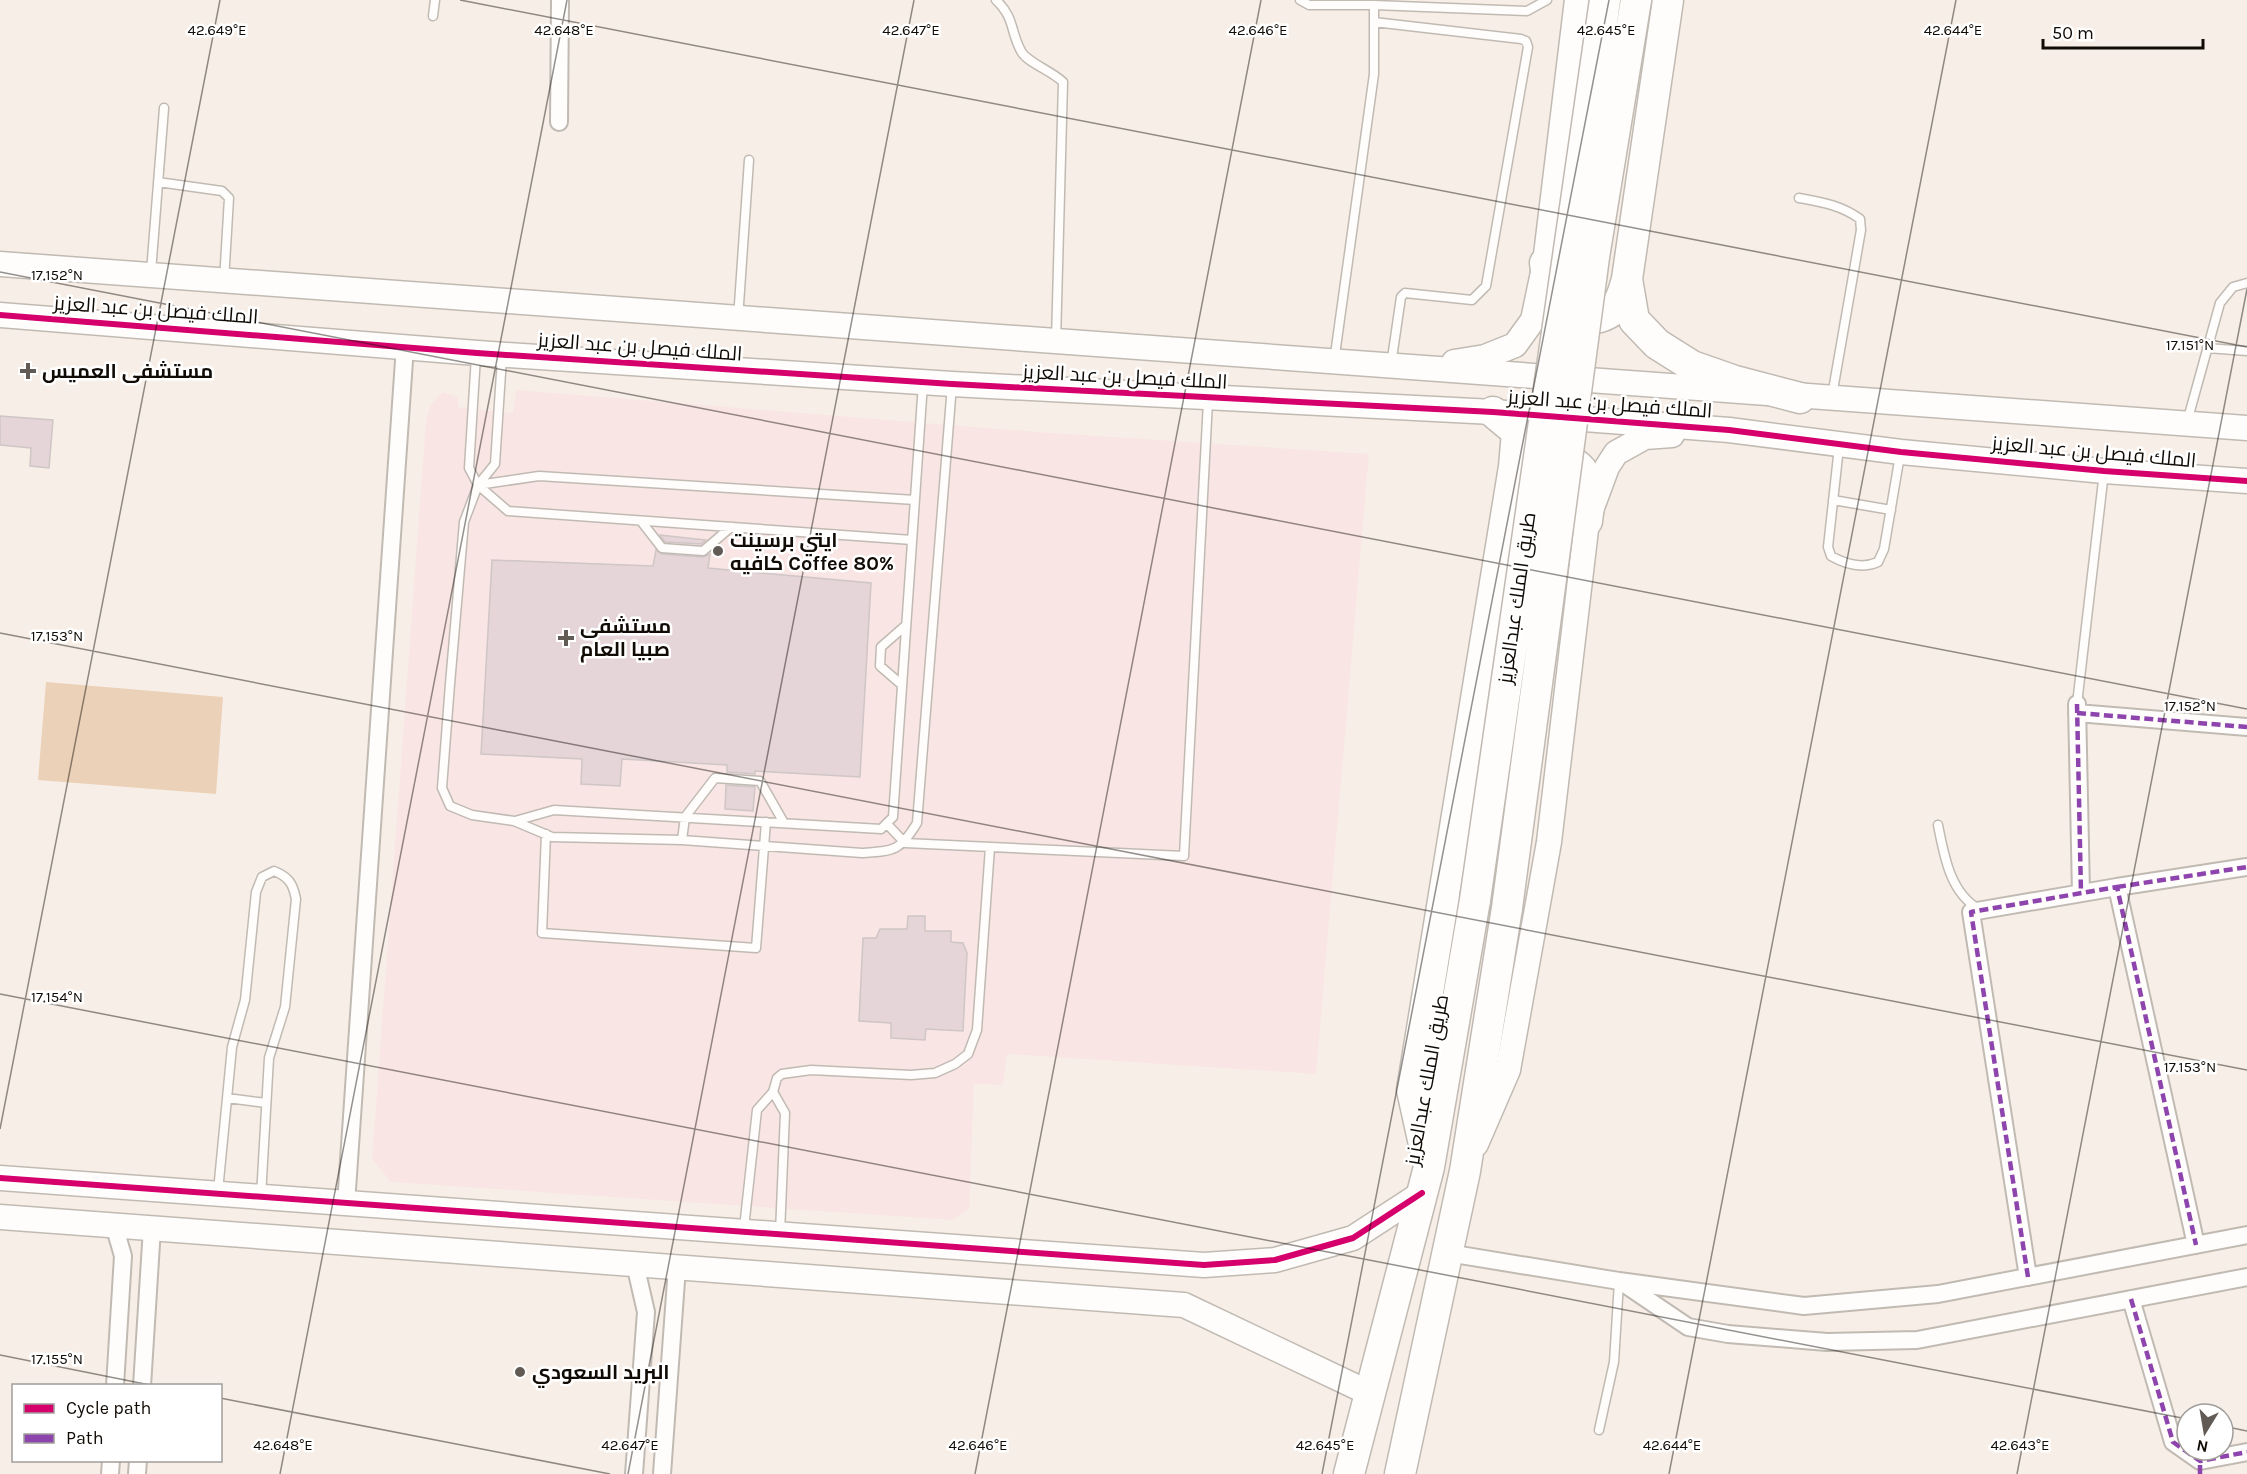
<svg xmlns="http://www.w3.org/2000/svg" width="2247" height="1474" font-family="Karla,Cairo,sans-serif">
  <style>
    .medical { fill: #f9e6e4 }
    .green { fill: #ebd1b8 }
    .building { fill: #e5d4d8; stroke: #cfc6c5; stroke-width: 1.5 }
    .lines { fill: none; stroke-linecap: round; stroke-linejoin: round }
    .lane-casing { stroke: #c1bab3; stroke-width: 11 }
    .street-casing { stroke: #c1bab3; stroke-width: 20 }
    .secondary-casing { stroke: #c1bab3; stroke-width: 27 }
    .highway-casing { stroke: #c1bab3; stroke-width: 33 }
    .lane { stroke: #fefdfb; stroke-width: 8 }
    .street { stroke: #fefdfb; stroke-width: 16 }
    .secondary { stroke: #fefdfb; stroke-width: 24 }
    .highway { stroke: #fefdfb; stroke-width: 30 }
    .highway-bridge-casing { stroke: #c1bab3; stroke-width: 33; stroke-linecap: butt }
    .highway-bridge { stroke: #fefdfb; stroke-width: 30 }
    .quiet { stroke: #8e44ad; stroke-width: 4.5; stroke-dasharray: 9 4.5; stroke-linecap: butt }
    .cycleway-casing { stroke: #fff; stroke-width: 10 }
    .cycleway { stroke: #d6006c; stroke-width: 6 }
    .ticks { fill: none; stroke: #110b06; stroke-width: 1.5; stroke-opacity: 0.45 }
    .poi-dot { fill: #625b55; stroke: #fff; stroke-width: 2 }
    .labels { text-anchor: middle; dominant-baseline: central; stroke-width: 5; stroke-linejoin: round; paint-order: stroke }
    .street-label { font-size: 20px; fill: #110b06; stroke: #fff }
    .poi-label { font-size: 20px; font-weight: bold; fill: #110b06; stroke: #fff; text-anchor: start }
    .ticks-label { font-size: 15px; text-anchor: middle; fill: #110b06; stroke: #fff; stroke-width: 5; stroke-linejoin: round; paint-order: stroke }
  </style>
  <rect width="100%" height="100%" fill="#f7efe7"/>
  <path class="medical" d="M516,390L1038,432L1369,454L1316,1074L1007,1054L1003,1085L974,1084L969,1209L952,1220L391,1182L372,1159L426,420L431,404L443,392L458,397V407L513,413Z"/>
  <path class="green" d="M46,682L223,697L216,794L38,780Z"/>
  <path class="building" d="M0,416L53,420L49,468L30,466L31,448L0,445Z
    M660,535L706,540L701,544L665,542Z
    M656,550L662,554L703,557L710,554L708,568L871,583L860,777L755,771V774L727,772V765L622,759L620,786L581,784L582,759L481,754L492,560L653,566Z
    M726,785L755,787L753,811L725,809Z
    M908,916H925V931H951V942L963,943L967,953L963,1031L926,1029L925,1040L891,1038V1023L859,1021L863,938H876L880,929H907Z"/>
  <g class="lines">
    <g class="lane-casing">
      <path id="lane" d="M996,0C1015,18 1010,31 1021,51C1026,62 1052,71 1063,82L1056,341
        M1300,0L1309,5H1374V74L1334,362
        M1374,5L1527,11L1547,0
        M433,16L435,0
        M1374,22L1521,39L1526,41L1528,47L1486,286L1472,300L1405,293L1401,297L1391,365
        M158,182L222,191L229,198L224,281
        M1799,198C1821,202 1841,205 1860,219L1861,230L1832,396
        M151,272L164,108
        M738,319L749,160
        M2207,348L2247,351
        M476,356L469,468L478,485L495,464L502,358
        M2187,422L2220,303L2233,287L2247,283
        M1839,447L1828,547L1831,556C1845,564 1862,569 1878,562L1884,549L1900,455
        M478,485L464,522L450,684L442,788L450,806L472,815L514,821L552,837L682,840L862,853C894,851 900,851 917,823L952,385
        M478,485L508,511L912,540
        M478,485L539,476L915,500
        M1833,500L1891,510
        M641,521L662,548L703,551L731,527
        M902,685L880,666L881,647L905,626
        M2077,704L2104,472
        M515,821L554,810L881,829L893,817L923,383
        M887,824L905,843L1184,856L1208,401
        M1938,825C1944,855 1950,893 1979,909
        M546,834L542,933L756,948L766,822
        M682,840L685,817L715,778L760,781L784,823
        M773,1092L785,1113L780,1233
        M227,1098L266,1103
        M218,1191L232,1047L245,1000L256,892L262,877L274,871C289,877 293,884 296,899L285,1007L269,1058L261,1196
        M744,1228L757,1110L773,1092L777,1078L782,1074L811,1070L911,1075L935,1073L955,1064L968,1054L977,1030L990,847
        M1599,1430L1614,1362L1619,1282"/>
    </g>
    <g class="street-casing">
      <path id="street" d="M559,122L560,0
        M2077,704L2081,893
        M2077,713L2247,727
        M2117,887L2247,867
        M346,1204L405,346
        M114,1225L123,1256L115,1386
        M1448,1253L1619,1281L1804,1306L1938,1294L2247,1235
        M2028,1277L1971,912L2117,887L2196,1245
        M1623,1283L1688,1327L1728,1334L1827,1342L1917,1340L2247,1277
        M2131,1299L2173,1442L2200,1461L2247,1452
        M142,1386L152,1228
        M110,1474L111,1460
        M137,1474L138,1460
        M634,1474L646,1312L635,1264
        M662,1474L677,1267"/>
    </g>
    <g class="secondary-casing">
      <path id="secondary" d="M0,264C749,323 1498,377 2247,428
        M0,315L477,353L952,384L1493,412L1729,430L1901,452L2104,471L2247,481
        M1454,362L1485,357L1515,345L1533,320L1545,263L1577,0
        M1476,1144L1508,1070L1549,842L1587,521L1607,467L1616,453L1645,437L1672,435
        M0,1178L1204,1265L1275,1260L1353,1238L1422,1193
        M0,1217L1184,1305L1369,1393"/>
    </g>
    <g class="highway-casing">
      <path id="highway" d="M1668,0L1627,279L1634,320L1657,344L1692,366L1735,381L1800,398
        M1545,263C1547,273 1546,291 1551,301C1562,321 1598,325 1614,309C1622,300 1624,290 1627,279
        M1543,460C1564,452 1585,465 1589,487C1591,498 1588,511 1587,521
        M1429,1167L1412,1090L1514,467L1517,432L1493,412
        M1349,1474L1429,1167L1475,900
        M1400,1474L1465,1171L1507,908"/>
    </g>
    <use href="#lane" class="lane"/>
    <use href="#street" class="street"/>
    <use href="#secondary" class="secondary"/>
    <use href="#highway" class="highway"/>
    <g class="highway-bridge-casing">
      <path id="highway-bridge" d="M1475,900L1605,0
        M1507,908L1594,257L1636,0"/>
    </g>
    <use href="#highway-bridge" class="highway-bridge"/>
    <path class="quiet" d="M2077,704L2081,893
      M2077,713L2247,727
      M2117,887L2247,867
      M2028,1277L1971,912L2117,887L2196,1245
      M2131,1299L2173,1442L2200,1461L2247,1452
      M2200,1474V1461"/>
    <g class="cycleway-casing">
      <path id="cycleway" d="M0,315L477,353L952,384L1493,412L1729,430L1901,452L2104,471L2247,481
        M0,1178L1204,1265L1275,1260L1353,1238L1422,1193"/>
    </g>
    <use href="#cycleway" class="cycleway"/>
  </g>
  <path class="ticks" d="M460,0L2247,347M0,272L2247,709M0,633L2247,1070M0,994L2187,1419M0,1129L220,0M0,1355L155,1386M220,1398L610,1474M2223,1426L2247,1431M280,1474L567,0M628,1474L914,0M975,1474L1261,0M1322,1474L1609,0M1669,1474L1956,0M2017,1474L2247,289"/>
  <g class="poi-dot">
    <path d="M25 362h6v6h6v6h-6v6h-6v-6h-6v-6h6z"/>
    <circle cx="718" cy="551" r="6"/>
    <path d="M563 629h6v6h6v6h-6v6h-6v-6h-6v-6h6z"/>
    <circle cx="520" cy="1372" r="6"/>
  </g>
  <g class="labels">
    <g class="street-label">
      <text transform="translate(156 310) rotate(4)">الملك فيصل بن عبد العزيز</text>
      <text transform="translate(640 347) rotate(4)">الملك فيصل بن عبد العزيز</text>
      <text transform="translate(1125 377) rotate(3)">الملك فيصل بن عبد العزيز</text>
      <text transform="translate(1610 404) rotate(4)">الملك فيصل بن عبد العزيز</text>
      <text transform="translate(2094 452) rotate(5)">الملك فيصل بن عبد العزيز</text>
      <text transform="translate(1517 598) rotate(-82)">طريق الملك عبدالعزيز</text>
      <text transform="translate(1427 1080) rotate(-80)">طريق الملك عبدالعزيز</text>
    </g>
    <g class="poi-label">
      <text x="42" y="371">مستشفى العميس</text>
      <text x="730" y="540">ايتي برسينت<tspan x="730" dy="23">كافيه Coffee 80%</tspan></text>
      <text x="580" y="626">مستشفى<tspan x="580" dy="23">صبيا العام</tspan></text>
      <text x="532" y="1372">البريد السعودي</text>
    </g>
  </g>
  <g class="ticks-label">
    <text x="564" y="35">42.648°E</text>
    <text x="911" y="35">42.647°E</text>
    <text x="1258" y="35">42.646°E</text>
    <text x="1606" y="35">42.645°E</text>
    <text x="1953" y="35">42.644°E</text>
    <text x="217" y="35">42.649°E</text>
    <text x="57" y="280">17.152°N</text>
    <text x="2190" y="350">17.151°N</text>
    <text x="57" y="641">17.153°N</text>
    <text x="2190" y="711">17.152°N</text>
    <text x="57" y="1002">17.154°N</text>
    <text x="2190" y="1072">17.153°N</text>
    <text x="57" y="1364">17.155°N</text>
    <text x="283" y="1450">42.648°E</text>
    <text x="630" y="1450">42.647°E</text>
    <text x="978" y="1450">42.646°E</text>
    <text x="1325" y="1450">42.645°E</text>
    <text x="1672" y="1450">42.644°E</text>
    <text x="2020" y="1450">42.643°E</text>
  </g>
  <rect x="12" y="1384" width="210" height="78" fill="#ffffff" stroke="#a09d9b" stroke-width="1.5"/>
  <rect x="24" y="1404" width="30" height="9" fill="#d6006c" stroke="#a09d9b" stroke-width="1.5"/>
  <text x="66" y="1414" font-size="18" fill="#110b06">Cycle path</text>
  <rect x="24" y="1434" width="30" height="9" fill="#8e44ad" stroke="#a09d9b" stroke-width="1.5"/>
  <text x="66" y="1444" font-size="18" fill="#110b06">Path</text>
  <g transform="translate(2205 1432) rotate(191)"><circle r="28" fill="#ffffff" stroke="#a09d9b" stroke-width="1.5"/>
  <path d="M0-4.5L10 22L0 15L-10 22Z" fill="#625b55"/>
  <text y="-9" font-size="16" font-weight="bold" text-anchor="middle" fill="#110b06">N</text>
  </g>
  <path d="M2043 39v9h160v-9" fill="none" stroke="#110b06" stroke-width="3"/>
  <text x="2052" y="39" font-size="18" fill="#110b06" stroke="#ffffff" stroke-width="4.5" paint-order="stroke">50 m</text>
</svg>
